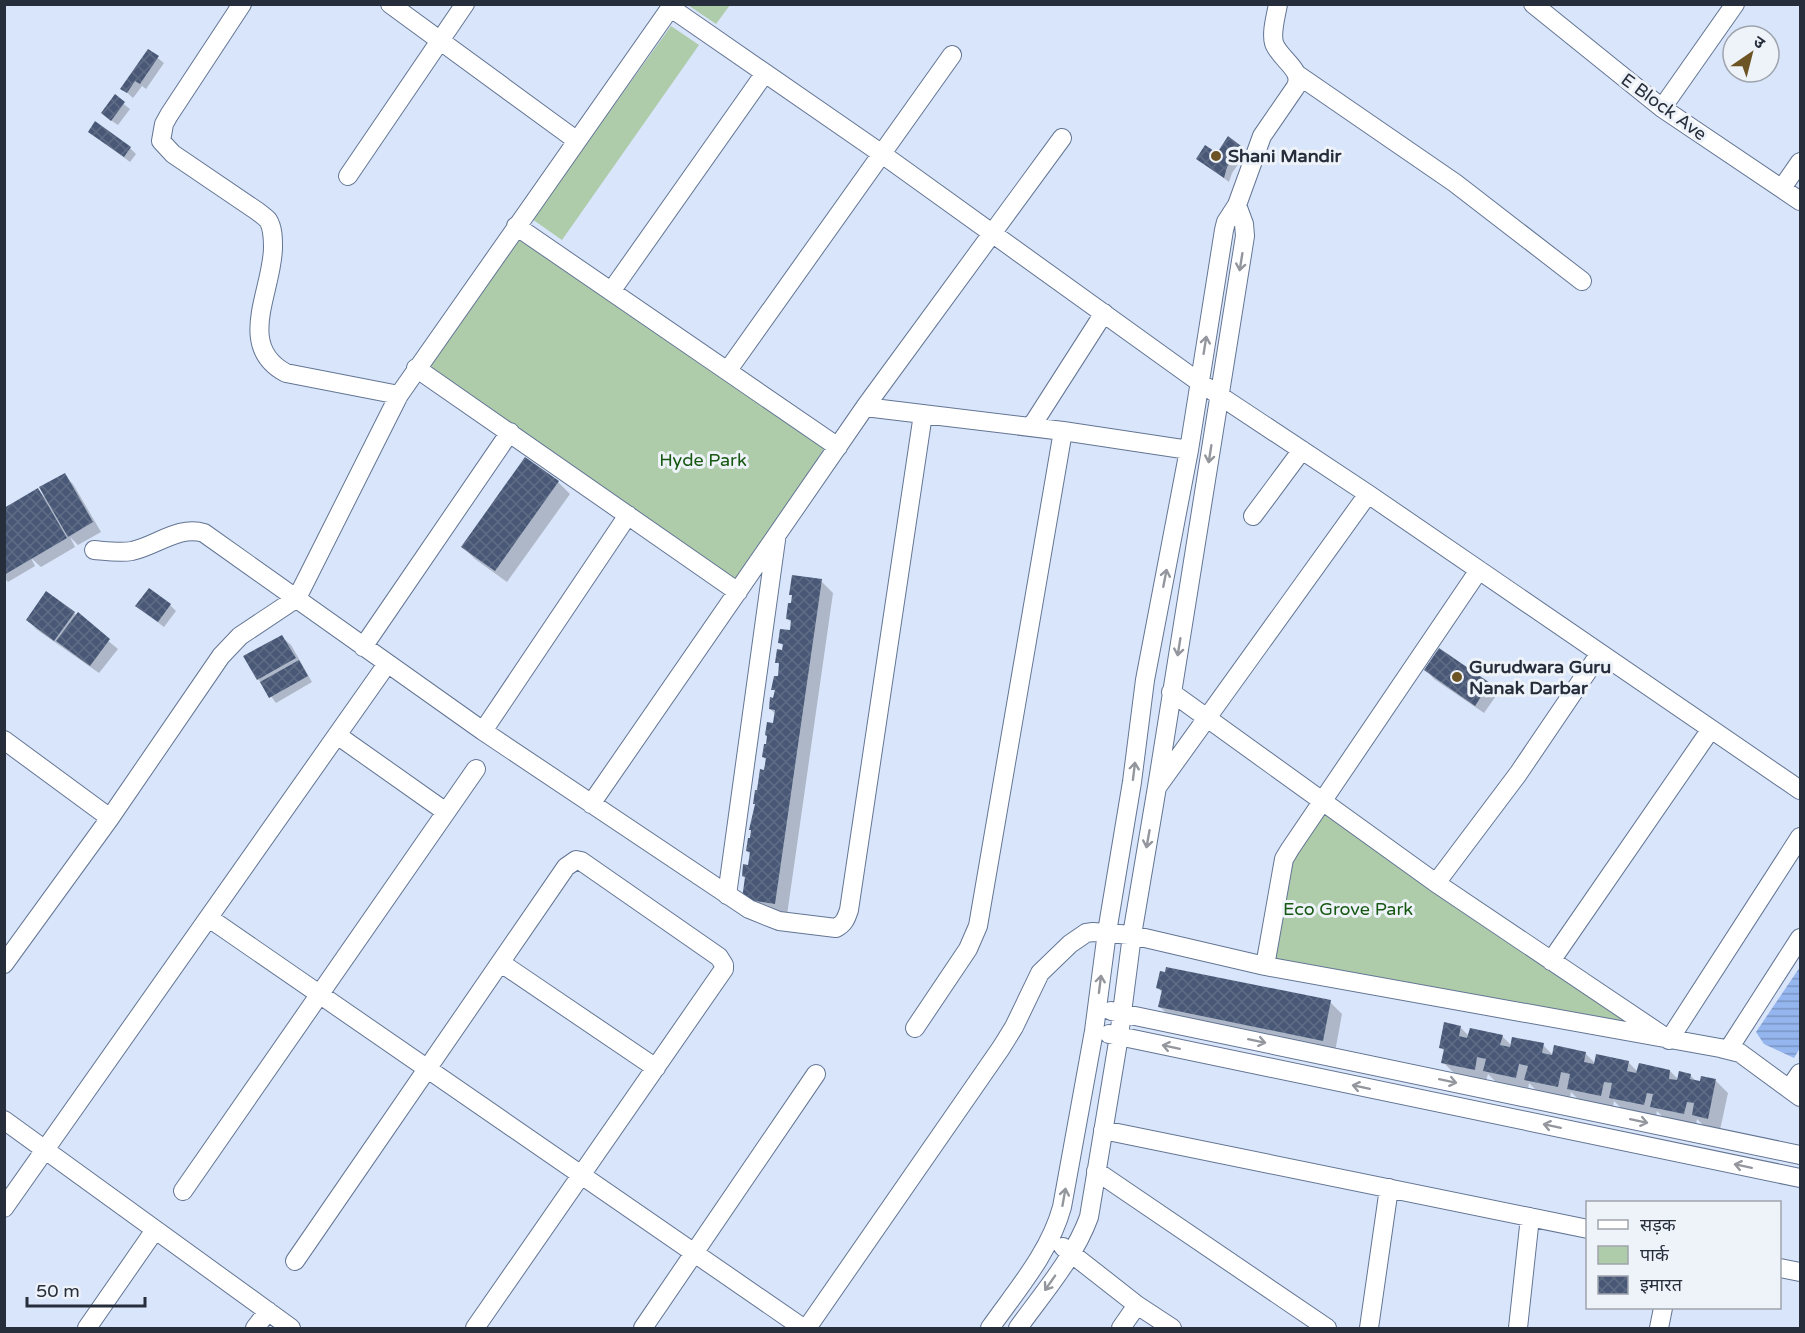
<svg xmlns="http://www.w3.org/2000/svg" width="1805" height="1333" font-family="'Varela Round','Noto Sans Devanagari',sans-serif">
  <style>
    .park { fill: #aecbaa }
    .water { fill: url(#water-rules) }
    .shadow { fill: #0003 }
    .building { fill: url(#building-cross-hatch) }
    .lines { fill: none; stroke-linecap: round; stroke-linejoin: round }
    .minor-casing { stroke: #637594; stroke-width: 20 }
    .minor { stroke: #fff; stroke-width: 18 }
    .oneway { stroke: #93969d }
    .poi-dot { fill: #6c5425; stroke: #eef2f9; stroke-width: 2 }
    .labels { text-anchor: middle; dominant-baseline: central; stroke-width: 6; stroke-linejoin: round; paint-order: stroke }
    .street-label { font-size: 18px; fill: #272e3b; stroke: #eef2f9 }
    .poi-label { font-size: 18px; font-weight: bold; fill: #272e3b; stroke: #eef2f9; text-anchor: start }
    .park-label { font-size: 18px; fill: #165811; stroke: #eef2f9 }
  </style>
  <defs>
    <pattern id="water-rules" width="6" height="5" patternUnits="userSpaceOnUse" patternTransform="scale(1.5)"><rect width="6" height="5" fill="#95b5ef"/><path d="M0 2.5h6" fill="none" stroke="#7a94c3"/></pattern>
    <pattern id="building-cross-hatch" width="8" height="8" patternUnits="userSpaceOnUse" patternTransform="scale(1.5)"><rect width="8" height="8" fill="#485876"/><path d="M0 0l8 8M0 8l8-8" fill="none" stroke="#606d86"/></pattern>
  </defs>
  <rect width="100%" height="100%" fill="#d9e5fa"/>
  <path class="park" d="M688,5V4L730,5L716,24Z
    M671,26L699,45L562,240L532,219Z
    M517,233L826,446L735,582L425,364Z
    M1323,811L1648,1031L1269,961L1290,859Z"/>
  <path class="water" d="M1800,967V1048L1794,1058L1764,1044L1756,1032Z"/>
  <path class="shadow" d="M149,51L164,63L146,89L142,86L133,98L122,88Z
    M115,97L130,109L118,125L109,119Z
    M96,137L130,148L136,154L130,162Z
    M1240,147L1246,153L1232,173L1229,182L1198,159L1217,155Z
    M64,475L73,484L101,532L78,545L70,537L75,547L41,567L31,558L35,566L8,582L4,578V515L38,490L47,499Z
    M558,482L570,494L507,582L475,559L463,547Z
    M821,581L833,593L787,915L744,898L747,879L743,876L749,866L751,855L747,851L751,840L758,791L765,772L767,760L763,757L774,725L776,714L770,709L775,699L776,692L773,689L779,678L781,666L777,662L783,652L784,647L780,642L791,632L792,623L787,618L793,597L791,594Z
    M170,605L176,611L164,627L143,611Z
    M74,613L118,649L99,673L36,629L28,620Z
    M282,637L291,645L312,682L276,703L258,679Z
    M1426,670L1489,684L1498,693L1484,713L1434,679Z
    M1158,988L1330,1002L1342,1014L1335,1052L1172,1019L1160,1007L1162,992Z
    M1460,1027L1469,1036H1502L1512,1046L1543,1045L1553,1055L1585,1053L1596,1064L1628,1062L1638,1072L1670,1071L1679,1080L1690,1075L1696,1081H1716L1728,1093L1720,1130L1705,1127L1697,1119L1696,1125L1664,1118L1657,1111L1656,1116L1622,1109L1614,1101L1613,1107L1580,1101L1571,1092L1570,1098L1538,1092L1529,1083L1528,1090L1497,1083L1488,1074L1486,1081L1455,1074L1443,1062L1445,1052L1441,1047Z"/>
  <path class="building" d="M148,49L159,56L140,84L135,81L127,93L120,89Z
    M115,94L125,102L111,121L101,113Z
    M95,121L131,147L124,157L88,132Z
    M1228,136L1241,146L1227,167L1224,178L1196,159L1205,145L1217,153Z
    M525,457L559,481L495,571L461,547Z
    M65,473L93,522L68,537L39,487Z
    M38,488L67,538L4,575V508Z
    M792,575L822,579L775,904L742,899L745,877L742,876L743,864L748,865L750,852L746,851L748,838H750L751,830H749L755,804H753L755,790H757L760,769L764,770L766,758L762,757L764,744H766L767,736L765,735L767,722L773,723L775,710L769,709L770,697L773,698L775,690H771L774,676H778L779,663H775L777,649L782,650L783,644L778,643L780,629L790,630L791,620L786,619L788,603H791L792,595H789Z
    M149,588L171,604L158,622L135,606Z
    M46,591L75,612L54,641L26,620Z
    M78,612L110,639L90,666L56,641Z
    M282,635L296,658L257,680L243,656Z
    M1439,648L1490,683L1475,706L1424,670Z
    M299,660L308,676L269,698L260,682Z
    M1166,967L1331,1000L1323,1041L1158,1007L1162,990L1156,988L1160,971L1165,972Z
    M1444,1022L1461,1026L1459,1036L1467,1038L1470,1028L1503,1035L1500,1045L1510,1047L1512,1037L1544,1043L1542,1053L1552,1055L1554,1045L1586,1052L1584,1062L1594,1064L1596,1054L1629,1061L1627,1071L1636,1073L1639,1063L1670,1070L1669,1079L1677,1080L1679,1071L1691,1074L1690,1079L1700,1081L1701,1076L1716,1079L1708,1119L1692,1115L1694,1103L1687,1102L1684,1114L1650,1107L1653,1094L1647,1093L1644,1105L1609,1098L1612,1083L1604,1082L1601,1096L1567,1089L1570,1074L1561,1072L1558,1087L1524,1080L1528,1066L1519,1064L1516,1078L1483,1071L1486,1059L1477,1057L1475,1070L1441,1063L1444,1049L1439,1048Z"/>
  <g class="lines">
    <g class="minor-casing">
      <path id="minor" d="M242,4L169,115L164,124L161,141L173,154L257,211C261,214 265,217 268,220C273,228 273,238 273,247C273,290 235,346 286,373L399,395
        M390,4L576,140
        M1533,4L1662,108L1800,201
        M671,8L882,154L1199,382L1368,494L1800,790
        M1298,75L1455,183L1582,281
        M1662,108L1735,4
        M348,176L465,4
        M1782,188L1800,162
        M516,226L838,447
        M612,290L765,73
        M416,368L738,592
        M728,370L952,55
        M865,407L1063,431L1189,450
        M1031,427L1104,313
        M1253,516L1302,450
        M94,550C106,551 120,553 132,551C156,546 179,525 204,533L483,731L749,909L779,921L836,928C844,924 846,919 849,910L923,414
        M363,647L510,432
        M1171,692L1436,883L1662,1035
        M483,731L628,515
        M337,735L446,812
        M4,740L110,818
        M1158,786L1368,494
        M591,804L865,407L1062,138
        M1436,883L1518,774L1600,653
        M727,895L776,540
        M209,918L803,1328
        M1551,961L1711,729
        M501,963L656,1068
        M4,964L110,818L221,656L240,636L297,598L399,395L673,4
        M1265,966L1284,859L1290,849L1479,570
        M1111,1011L1800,1155
        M915,1028L968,949L978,926L1063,431
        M1109,1034L1800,1178
        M1669,1040L1800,837
        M1728,1050L1800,938
        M1789,1089L1800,1073
        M4,1120L291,1328
        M1103,1130L1588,1229
        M1096,1171L1327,1328
        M183,1191L476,769
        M4,1208L387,664
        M1063,1247L1137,1305L1172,1328
        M295,1261L566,867L576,860L581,861L719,957L724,965V969L475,1328
        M1780,1268L1800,1272
        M87,1328L155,1230
        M255,1328L268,1311
        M643,1328L816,1074
        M807,1328L1001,1048L1014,1027L1040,973L1070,944L1086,933L1093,932L1132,935L1265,966L1720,1048L1740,1053L1800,1097
        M990,1328C1016,1291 1050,1252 1062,1207L1094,1031L1107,932L1132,782L1145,680L1189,450L1224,230L1226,222L1237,205L1262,136L1295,88C1306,71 1279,59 1274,43C1271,32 1276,16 1278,4
        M1018,1328C1043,1293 1074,1258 1089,1217L1119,1036L1132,935L1157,787L1245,236L1244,224L1237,205
        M1121,1328L1137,1305
        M1369,1328L1389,1188
        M1518,1328L1530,1217
        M1659,1328L1663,1308"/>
    </g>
    <use href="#minor" class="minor"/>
  </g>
  <defs><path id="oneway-shaft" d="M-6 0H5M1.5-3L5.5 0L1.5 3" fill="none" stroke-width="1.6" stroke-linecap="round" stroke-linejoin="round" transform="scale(1.5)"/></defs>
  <g class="oneway">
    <use href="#oneway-shaft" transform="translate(1241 262) rotate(99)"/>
    <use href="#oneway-shaft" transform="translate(1205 345) rotate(-81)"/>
    <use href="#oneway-shaft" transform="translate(1210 454) rotate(99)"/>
    <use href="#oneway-shaft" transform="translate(1165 578) rotate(-79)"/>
    <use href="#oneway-shaft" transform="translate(1179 647) rotate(99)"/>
    <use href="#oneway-shaft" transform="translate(1134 771) rotate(-83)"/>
    <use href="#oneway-shaft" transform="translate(1148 839) rotate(100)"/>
    <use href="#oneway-shaft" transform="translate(1100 984) rotate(-83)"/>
    <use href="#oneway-shaft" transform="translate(1257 1041) rotate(12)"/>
    <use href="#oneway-shaft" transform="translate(1171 1047) rotate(-168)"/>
    <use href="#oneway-shaft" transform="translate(1448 1081) rotate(12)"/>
    <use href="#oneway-shaft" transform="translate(1361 1087) rotate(-168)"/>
    <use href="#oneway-shaft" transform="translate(1639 1121) rotate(12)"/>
    <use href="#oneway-shaft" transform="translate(1552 1126) rotate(-168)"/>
    <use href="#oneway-shaft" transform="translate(1743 1166) rotate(-168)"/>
    <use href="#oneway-shaft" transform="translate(1064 1197) rotate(-80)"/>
    <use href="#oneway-shaft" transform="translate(1050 1283) rotate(125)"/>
  </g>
  <g class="poi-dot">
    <circle cx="1216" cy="156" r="6"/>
    <circle cx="1457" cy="677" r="6"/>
  </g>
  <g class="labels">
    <g class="street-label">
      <text transform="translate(1664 107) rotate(36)">E Block Ave</text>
    </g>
    <g class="poi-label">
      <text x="1228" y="156">Shani Mandir</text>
      <text x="1469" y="667">Gurudwara Guru<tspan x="1469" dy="21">Nanak Darbar</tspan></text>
    </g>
    <g class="park-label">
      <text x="703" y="460">Hyde Park</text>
      <text x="1348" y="909">Eco Grove Park</text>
    </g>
  </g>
  <rect width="1805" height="1333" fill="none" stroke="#272e3b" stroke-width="12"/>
  <rect x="1586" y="1201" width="195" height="108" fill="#eef2f9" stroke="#9ea4ad" stroke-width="1.5"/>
  <rect x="1598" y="1220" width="30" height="9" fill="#ffffff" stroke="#9ea4ad" stroke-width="1.5"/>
  <text x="1640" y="1231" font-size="18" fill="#272e3b">सड़क</text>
  <rect x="1598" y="1246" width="30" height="18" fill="#aecbaa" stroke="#9ea4ad" stroke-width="1.5"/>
  <text x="1640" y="1261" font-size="18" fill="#272e3b">पार्क</text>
  <rect x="1598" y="1276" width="30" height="18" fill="url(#building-cross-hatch)" stroke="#9ea4ad" stroke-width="1.5"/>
  <text x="1640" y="1291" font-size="18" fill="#272e3b">इमारत</text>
  <g transform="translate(1751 54) rotate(35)"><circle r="28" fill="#eef2f9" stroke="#9ea4ad" stroke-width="1.5"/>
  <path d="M0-4.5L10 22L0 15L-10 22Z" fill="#6c5425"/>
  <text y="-9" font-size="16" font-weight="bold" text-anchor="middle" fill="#272e3b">उ</text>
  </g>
  <path d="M27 1297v9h118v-9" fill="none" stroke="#272e3b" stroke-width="3"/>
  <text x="36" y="1297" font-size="18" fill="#272e3b" stroke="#eef2f9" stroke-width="4.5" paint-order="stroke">50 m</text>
</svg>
